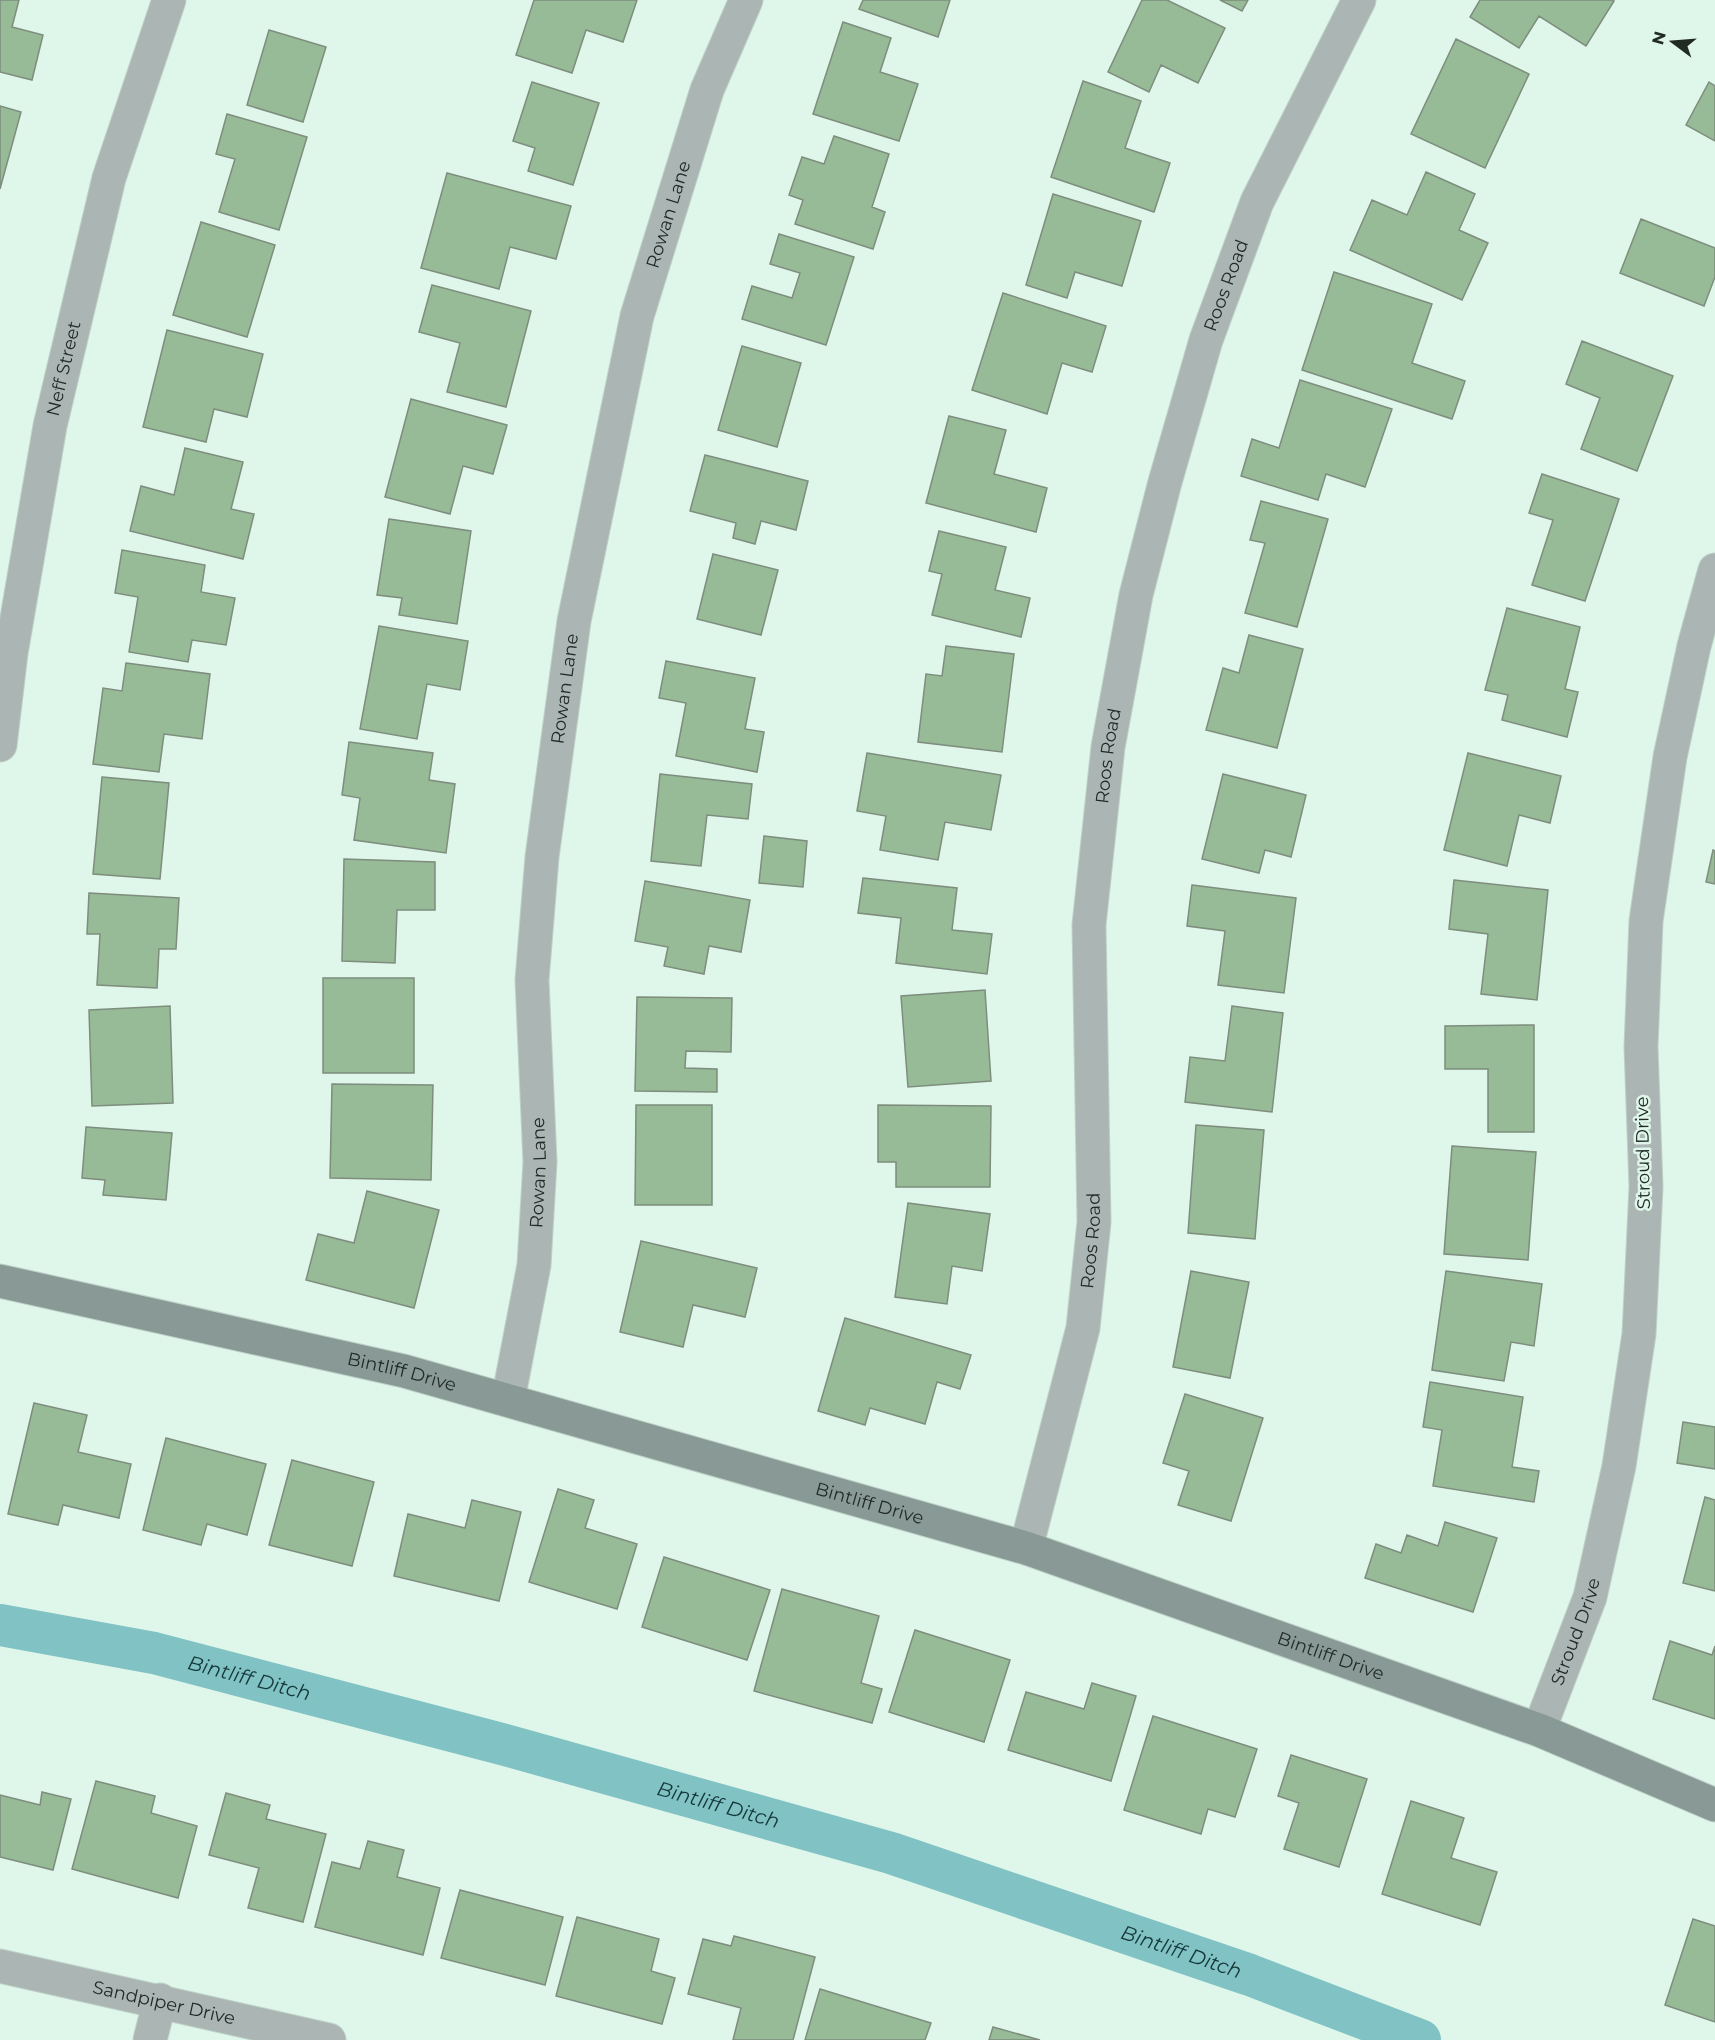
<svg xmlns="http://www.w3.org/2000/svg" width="1715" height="2040" font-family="Montserrat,sans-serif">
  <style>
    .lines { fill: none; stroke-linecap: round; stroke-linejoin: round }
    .canal { stroke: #81c2c4; stroke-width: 42 }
    .building { fill: #96bb96; stroke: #7e8d7e; stroke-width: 1.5 }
    .street-casing { stroke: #bdd1c7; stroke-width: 35 }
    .secondary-casing { stroke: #bdd1c7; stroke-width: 35 }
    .street { stroke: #abb6b4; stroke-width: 33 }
    .secondary { stroke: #899a96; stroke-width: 33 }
    .labels { text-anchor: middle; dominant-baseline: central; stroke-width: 5; stroke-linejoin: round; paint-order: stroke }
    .street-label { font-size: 18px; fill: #222a26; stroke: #dff6ea }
    .water-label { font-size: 20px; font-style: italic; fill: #163738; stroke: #dff6ea }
  </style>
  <rect width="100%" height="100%" fill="#dff6ea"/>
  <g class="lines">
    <path class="canal" id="s1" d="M0,1625L154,1653L509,1746L891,1853L1250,1975L1420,2040"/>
  </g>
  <path class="building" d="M0,0H19L12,27L43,35L32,80L0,72Z
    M534,0H637L623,42L586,30L572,73L516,55Z
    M863,0H950L938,37L859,9Z
    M1142,0H1167L1225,28L1198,83L1161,65L1149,92L1108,72Z
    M1220,0H1248L1242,11Z
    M1480,0H1612L1614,1L1586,46L1539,16L1519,48L1470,17Z
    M843,22L891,38L880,72L918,84L899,141L813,114Z
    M269,30L326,47L303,122L247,105Z
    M1456,39L1529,74L1485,168L1411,134Z
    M1083,81L1141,101L1125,148L1170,163L1154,212L1051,177Z
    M532,82L599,103L573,185L528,171L535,148L513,141Z
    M1709,82L1715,86V141L1686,125Z
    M0,106L21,112L0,189Z
    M227,114L307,137L279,230L219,212L235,159L216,154Z
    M834,136L889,154L872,207L885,212L873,249L795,224L803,200L789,195L802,157L824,164Z
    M1426,172L1475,194L1459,230L1488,243L1462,300L1350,250L1372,200L1407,215Z
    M447,173L571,206L556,259L510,247L499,289L421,268Z
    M1053,194L1141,221L1122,286L1075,272L1067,298L1026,285Z
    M1641,219L1715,248V277L1704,306L1620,273Z
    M201,222L275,245L247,337L173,315Z
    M779,234L854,257L826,345L742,319L752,286L792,298L800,273L770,264Z
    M1334,272L1432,304L1412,363L1465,381L1452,419L1302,370Z
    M432,285L531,311L506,407L447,392L460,343L419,332Z
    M1003,293L1106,326L1092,372L1062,363L1047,414L972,390Z
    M167,330L263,354L247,417L214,409L206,442L143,427Z
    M1582,341L1673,376L1637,471L1581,449L1600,398L1566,384Z
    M742,346L801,363L777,447L718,430Z
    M1300,380L1392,409L1365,487L1326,474L1318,500L1241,476L1252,439L1279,448Z
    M411,399L507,425L493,474L463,466L450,514L385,497Z
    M949,416L1006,430L994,474L1047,488L1036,532L926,503Z
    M185,448L243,462L231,509L254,514L243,559L130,531L141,486L174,495Z
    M705,455L808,481L796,530L761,521L755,544L733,538L736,523L690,511Z
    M1542,474L1619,499L1585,601L1532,585L1553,520L1529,513Z
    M1261,501L1328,519L1297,627L1245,613L1265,543L1250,540Z
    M389,519L471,531L457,624L399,615L402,598L377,595Z
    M939,531L1006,547L995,590L1030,598L1021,637L932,615L942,574L929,571Z
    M122,550L205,565L201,592L235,598L226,645L192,640L188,662L129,652L138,597L115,593Z
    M713,554L778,570L761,635L697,619Z
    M1507,608L1580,627L1565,689L1578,692L1567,737L1502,720L1508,695L1485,690Z
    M379,626L468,641L460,690L427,684L417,739L360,729Z
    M1249,635L1303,649L1277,748L1206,730L1223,668L1239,673Z
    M946,646L1014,654L1002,752L918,742L926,674L942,676Z
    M666,661L755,678L745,729L764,732L757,772L676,756L686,703L659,698Z
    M126,663L210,674L202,739L164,734L159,772L93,764L103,688L122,691Z
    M349,742L433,753L429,780L455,784L446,853L354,840L360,798L342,795Z
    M867,753L1001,775L991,830L945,822L938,860L880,850L886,816L857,811Z
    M1468,753L1561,776L1550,823L1519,815L1507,866L1444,850Z
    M660,774L752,784L748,819L707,815L701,866L651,861Z
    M1223,774L1306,795L1291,857L1265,850L1259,873L1202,859Z
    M102,777L169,783L160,879L93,874Z
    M764,836L807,841L803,887L759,883Z
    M1713,850L1715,851V884L1706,882Z
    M344,859L435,862V910H397L395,963L342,961Z
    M863,878L957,888L952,930L992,934L987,974L896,963L901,918L858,913Z
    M1454,880L1548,890L1537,1000L1481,994L1488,934L1449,929Z
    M645,881L750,900L741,952L709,946L704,974L664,966L668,947L635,941Z
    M1192,885L1296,898L1284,993L1218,985L1225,931L1187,926Z
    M89,893L179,898L176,949H159L157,988L97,985L100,934H87Z
    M323,978H414V1073H323Z
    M985,990L991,1081L908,1087L901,996Z
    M637,997L732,998L731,1052L686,1051L685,1068L717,1069V1092L635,1091Z
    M170,1006L173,1103L92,1106L89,1010Z
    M1232,1006L1283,1013L1272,1112L1185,1102L1190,1057L1225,1061Z
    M1534,1025V1132H1488V1069H1445V1026Z
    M332,1084L433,1085L431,1180L330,1178Z
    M636,1105H712V1205H635Z
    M878,1105L991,1106L990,1187H896V1162H878Z
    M1196,1125L1264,1130L1255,1239L1188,1233Z
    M86,1127L172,1133L166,1200L103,1195L105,1180L82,1178Z
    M1452,1146L1536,1152L1528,1260L1444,1254Z
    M367,1191L439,1210L414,1308L306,1280L318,1234L354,1243Z
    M908,1203L990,1214L982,1271L952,1266L947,1304L895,1297Z
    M641,1241L757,1268L745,1317L693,1305L683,1347L620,1332Z
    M1191,1271L1249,1282L1230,1378L1173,1367Z
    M1446,1271L1542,1284L1534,1346L1511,1342L1504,1381L1432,1370Z
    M845,1318L971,1355L960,1389L937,1382L925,1424L870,1408L865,1425L818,1411Z
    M1430,1382L1523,1397L1512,1467L1539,1471L1534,1502L1433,1486L1442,1430L1423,1427Z
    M1185,1394L1263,1418L1231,1521L1178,1505L1189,1471L1163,1463Z
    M34,1403L87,1415L78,1452L131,1464L119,1518L63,1505L58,1525L8,1514Z
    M1683,1422L1715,1427V1469L1677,1463Z
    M166,1438L266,1464L247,1535L207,1524L201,1545L143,1530Z
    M292,1460L374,1482L352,1566L269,1545Z
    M558,1489L594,1500L585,1528L637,1544L617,1609L529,1582Z
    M1705,1497L1715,1500V1591L1683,1583Z
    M472,1500L521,1512L499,1601L394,1576L408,1514L465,1528Z
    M1445,1522L1497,1538L1473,1612L1365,1578L1376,1544L1401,1553L1407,1535L1438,1546Z
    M664,1557L770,1590L747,1660L642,1627Z
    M782,1589L879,1616L861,1683L882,1689L872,1723L754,1691Z
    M915,1630L1010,1660L984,1742L889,1712Z
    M1670,1641L1712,1655L1715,1646V1719L1653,1699Z
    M1092,1683L1136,1696L1111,1781L1008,1750L1026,1692L1084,1709Z
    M1153,1716L1257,1749L1235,1817L1208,1809L1201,1834L1124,1810Z
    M1291,1755L1367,1779L1339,1867L1284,1849L1299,1803L1278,1796Z
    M96,1781L155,1796L151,1813L197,1826L178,1898L72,1869Z
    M42,1792L71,1799L53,1870L0,1857V1795L40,1805Z
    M226,1793L270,1805L266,1819L326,1834L303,1922L248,1908L259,1868L209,1855Z
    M1411,1801L1464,1818L1451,1858L1497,1872L1480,1925L1382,1894Z
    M368,1841L404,1850L397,1877L440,1888L423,1955L315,1927L332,1862L360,1869Z
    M460,1890L563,1917L545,1985L441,1958Z
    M577,1917L659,1939L651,1971L675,1978L662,2024L556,1996Z
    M1693,1919L1715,1926V2022L1665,2005Z
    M734,1936L815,1957L793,2040H733L741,2008L688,1994L703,1939L731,1946Z
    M820,1989L931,2023L925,2040H805Z
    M993,2027L1040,2040H989Z"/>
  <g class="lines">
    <g class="street-casing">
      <g id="street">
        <path id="s2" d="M0,745L11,653L50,426L109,178L169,0"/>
        <path id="s3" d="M508,1400L534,1265L540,1162L532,980L542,857L574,621L637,316L707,90L746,0"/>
        <path id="s4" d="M1026,1548L1083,1328L1094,1222L1089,925L1108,747L1136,595L1165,482L1206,340L1257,202L1359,0"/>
        <path id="s5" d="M1539,1730L1590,1597L1619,1466L1639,1334L1646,1187L1641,1047L1646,921L1670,757L1694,646L1715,570"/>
        <path id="s6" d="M0,1966L329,2040"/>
        <path d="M150,2040L160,2000"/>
      </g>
    </g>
    <g class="secondary-casing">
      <g id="secondary">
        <path id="s7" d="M0,1281L404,1371L1026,1548L1539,1730L1715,1805"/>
      </g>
    </g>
    <use href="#street" class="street"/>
    <use href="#secondary" class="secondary"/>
  </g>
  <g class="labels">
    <g class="street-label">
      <text stroke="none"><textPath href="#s3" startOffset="1202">Rowan Lane</textPath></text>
      <text stroke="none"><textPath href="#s4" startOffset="1287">Roos Road</textPath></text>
      <text stroke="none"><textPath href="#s2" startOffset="382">Neff Street</textPath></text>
      <text stroke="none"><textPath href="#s3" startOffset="716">Rowan Lane</textPath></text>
      <text stroke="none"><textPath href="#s4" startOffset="801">Roos Road</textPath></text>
      <text transform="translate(1643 1153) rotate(-91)">Stroud Drive</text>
      <text stroke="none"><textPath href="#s3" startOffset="230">Rowan Lane</textPath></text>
      <text stroke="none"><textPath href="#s4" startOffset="315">Roos Road</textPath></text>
      <text stroke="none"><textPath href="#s7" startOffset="412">Bintliff Drive</textPath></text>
      <text stroke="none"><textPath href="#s7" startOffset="898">Bintliff Drive</textPath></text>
      <text stroke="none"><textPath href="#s5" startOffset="105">Stroud Drive</textPath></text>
      <text stroke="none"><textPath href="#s7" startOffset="1384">Bintliff Drive</textPath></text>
      <text stroke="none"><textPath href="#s6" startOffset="168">Sandpiper Drive</textPath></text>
    </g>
    <g class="water-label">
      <text stroke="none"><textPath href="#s1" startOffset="255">Bintliff Ditch</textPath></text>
      <text stroke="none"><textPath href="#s1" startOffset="741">Bintliff Ditch</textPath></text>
      <text stroke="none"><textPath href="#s1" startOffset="1227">Bintliff Ditch</textPath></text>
    </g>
  </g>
  <g transform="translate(1673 42) rotate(286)" stroke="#dff6ea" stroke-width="4.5" paint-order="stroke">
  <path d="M0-4.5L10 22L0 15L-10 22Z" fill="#222a26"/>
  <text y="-9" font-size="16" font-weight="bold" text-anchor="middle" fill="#222a26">N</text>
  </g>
</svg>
